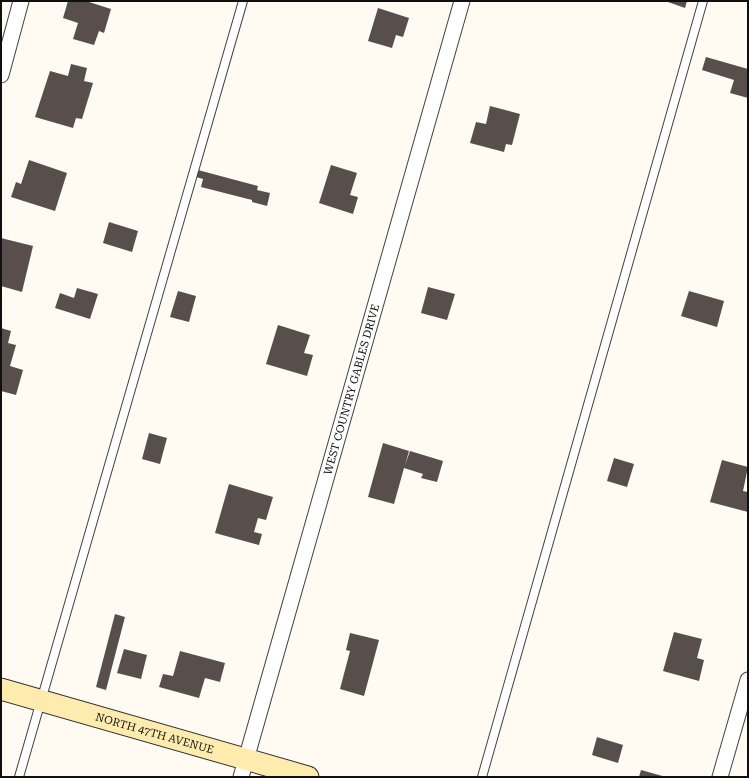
<svg xmlns="http://www.w3.org/2000/svg" width="749" height="778" font-family="'Roboto Serif',serif">
  <style>
    .building { fill: #584f4c }
    .lines { fill: none; stroke-linecap: round; stroke-linejoin: round }
    .lane-casing { stroke: #424242; stroke-width: 10 }
    .street-casing { stroke: #424242; stroke-width: 17 }
    .secondary-casing { stroke: #313131; stroke-width: 23 }
    .lane { stroke: #fff; stroke-width: 8 }
    .street { stroke: #fff; stroke-width: 15 }
    .secondary { stroke: #feebae; stroke-width: 21 }
    .labels { text-anchor: middle; dominant-baseline: central; stroke-width: 4; stroke-linejoin: round; paint-order: stroke }
    .street-label { font-size: 11px; fill: #0f0f0f; stroke: #fff }
  </style>
  <rect width="100%" height="100%" fill="#fffbf2"/>
  <path class="building" d="M68,1H86L111,9L104,33L99,31L94,45L73,39L78,23L63,18Z
    M669,1H687L685,8L668,2Z
    M378,8L409,18L403,37L396,35L392,48L368,41Z
    M706,57L748,69V98L730,93L734,80L702,70Z
    M71,64L87,68L84,81L93,83L82,119L76,118L73,128L35,117L50,71L68,76Z
    M490,106L520,114L512,145L506,144L504,152L470,143L476,122L486,124Z
    M29,160L67,173L55,211L11,197L16,182L21,184Z
    M331,165L357,173L350,195L358,197L353,214L319,203Z
    M198,170L258,186L257,190L270,193L267,206L252,202V200L201,187L203,179L196,177Z
    M109,222L138,231L132,252L103,243Z
    M1,238L33,246L22,292L1,286Z
    M428,287L455,294L447,320L421,313Z
    M77,288L98,294L90,319L55,308L60,293L74,298Z
    M178,291L196,296L189,322L170,317Z
    M689,291L724,301L717,327L681,316Z
    M278,325L310,335L304,353L313,355L307,376L266,364Z
    M1,328L11,331L8,343L16,345L10,366L23,370L16,395L1,391Z
    M149,433L167,438L160,464L142,459Z
    M383,443L409,451L405,465L410,451L443,461L437,482L421,478L423,474L404,468L394,504L368,497Z
    M614,458L634,464L627,487L607,481Z
    M722,460L748,467L743,491L748,492V512L710,502Z
    M229,484L273,497L266,520L258,518L254,532L262,534L259,545L215,533Z
    M115,614L125,617L106,690L96,687Z
    M674,632L702,639L697,658L704,660L699,681L663,671Z
    M350,633L379,640L364,696L340,689L350,651L346,650Z
    M124,649L147,655L141,679L117,673Z
    M180,651L225,663L220,682L205,678L199,698L159,687L163,674L173,676Z
    M597,737L623,745L618,763L592,755Z
    M641,770L666,777H639Z"/>
  <g class="lines">
    <g class="lane-casing">
      <path id="lane" d="M19,777L243,1
        M482,777L703,1"/>
    </g>
    <g class="street-casing">
      <g id="street">
        <path d="M1,75L21,1"/>
        <path id="s1" d="M241,777L462,1"/>
        <path d="M720,777L748,680"/>
      </g>
    </g>
    <g class="secondary-casing">
      <g id="secondary">
        <path id="s2" d="M1,689L308,777"/>
      </g>
    </g>
    <use href="#lane" class="lane"/>
    <use href="#street" class="street"/>
    <use href="#secondary" class="secondary"/>
  </g>
  <g class="labels">
    <g class="street-label">
      <text stroke="none"><textPath href="#s1" startOffset="403">WEST COUNTRY GABLES DRIVE</textPath></text>
      <text stroke="none"><textPath href="#s2" startOffset="160">NORTH 47TH AVENUE</textPath></text>
    </g>
  </g>
  <rect width="749" height="778" fill="none" stroke="#0f0f0f" stroke-width="4"/>
</svg>
